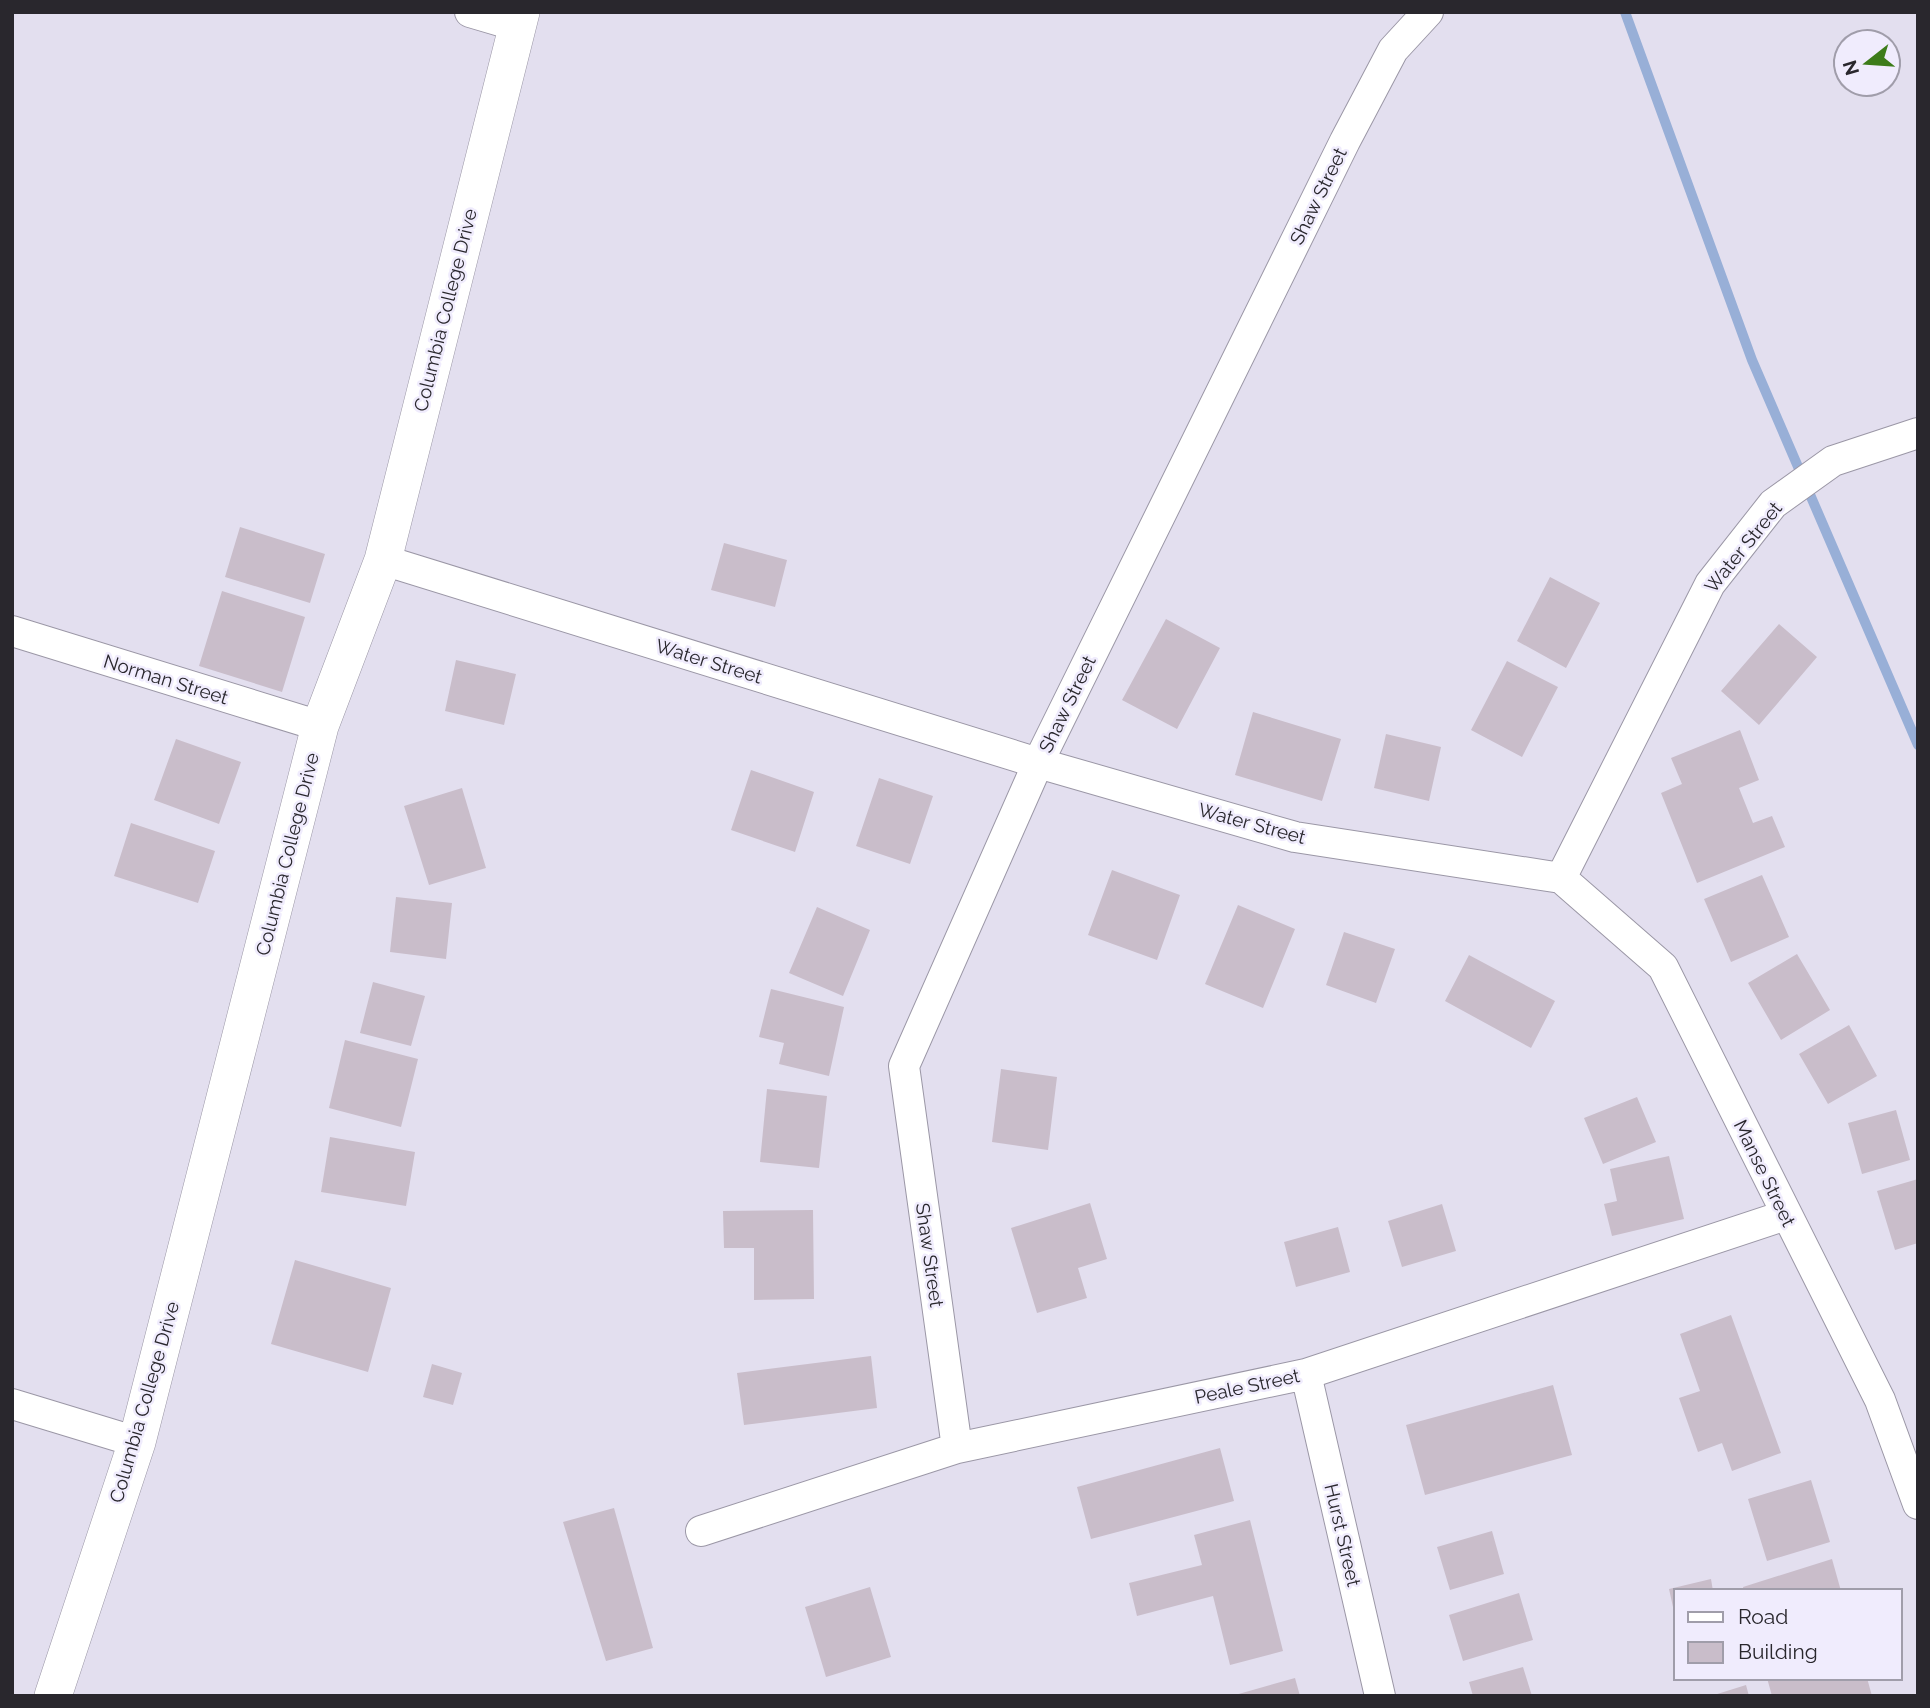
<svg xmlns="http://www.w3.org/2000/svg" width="1930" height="1708" font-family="Raleway,sans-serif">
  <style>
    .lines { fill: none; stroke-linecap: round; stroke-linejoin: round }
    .stream { stroke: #98afd7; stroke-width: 10 }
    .building { fill: #c9bdca }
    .minor-casing { stroke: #9b97a6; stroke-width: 32 }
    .tertiary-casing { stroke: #9b97a6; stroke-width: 38 }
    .minor { stroke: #fff; stroke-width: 30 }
    .tertiary { stroke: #fff; stroke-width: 37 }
    .labels { text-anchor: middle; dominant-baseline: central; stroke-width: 5; stroke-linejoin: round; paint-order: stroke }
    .street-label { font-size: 19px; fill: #29272d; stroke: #f0ecfd }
  </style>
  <rect width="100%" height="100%" fill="#e3dfef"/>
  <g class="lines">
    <path class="stream" d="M1625,12L1752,360L1918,745"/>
  </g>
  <path class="building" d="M240,527L325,554L310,603L225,577Z
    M724,543L787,560L775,607L711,590Z
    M1550,577L1600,603L1566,668L1517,641Z
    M222,591L305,617L282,692L199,666Z
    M1166,619L1220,648L1177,729L1122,700Z
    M1779,624L1817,657L1759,725L1721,691Z
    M456,660L516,674L504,725L445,711Z
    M1507,661L1558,687L1522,757L1471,730Z
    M1253,712L1341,739L1322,801L1235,775Z
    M1740,730L1759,780L1739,788L1753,823L1772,816L1785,847L1697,883L1661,793L1682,784L1671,758Z
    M1386,734L1441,747L1429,801L1374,788Z
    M176,739L241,762L219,824L154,800Z
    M751,770L814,792L795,852L731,830Z
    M879,778L933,796L910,864L856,846Z
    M462,788L486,868L429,885L404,806Z
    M131,823L215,851L198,903L114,876Z
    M1112,870L1180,895L1157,960L1088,935Z
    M1762,875L1789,937L1731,962L1704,899Z
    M396,897L452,903L446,959L390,952Z
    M1238,905L1295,929L1263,1008L1205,984Z
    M817,907L870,930L843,996L789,973Z
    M1344,932L1395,949L1376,1003L1326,985Z
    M1797,954L1830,1010L1781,1040L1748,983Z
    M1469,955L1555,1001L1531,1048L1445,1001Z
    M373,982L425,996L411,1046L360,1033Z
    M771,989L844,1007L829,1076L779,1064L784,1043L759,1037Z
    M1849,1025L1877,1076L1828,1104L1799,1054Z
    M345,1040L418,1059L401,1127L329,1108Z
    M1001,1069L1057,1077L1048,1150L992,1142Z
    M767,1089L827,1096L819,1168L760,1162Z
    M1637,1097L1656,1142L1603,1164L1584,1118Z
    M1896,1110L1910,1160L1862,1174L1848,1123Z
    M330,1137L415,1152L406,1206L321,1192Z
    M1669,1156L1684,1219L1612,1236L1604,1204L1617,1201L1610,1169Z
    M1918,1179V1243L1895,1250L1877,1191Z
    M1090,1203L1107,1259L1078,1268L1087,1298L1037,1313L1011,1228Z
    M1442,1204L1456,1251L1402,1267L1388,1221Z
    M813,1210L814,1299L754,1300V1248H724L723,1211Z
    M1338,1227L1350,1272L1296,1287L1284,1242Z
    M295,1260L391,1288L368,1372L271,1344Z
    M1731,1315L1781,1453L1732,1471L1722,1443L1698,1452L1679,1398L1700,1391L1680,1334Z
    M871,1356L877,1408L744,1425L737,1373Z
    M432,1364L462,1373L453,1405L423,1397Z
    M1553,1385L1572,1455L1425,1495L1406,1425Z
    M1220,1448L1234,1501L1091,1539L1077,1487Z
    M1811,1480L1830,1542L1767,1561L1748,1499Z
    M614,1508L653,1648L606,1661L563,1522Z
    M1250,1520L1283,1651L1230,1665L1213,1596L1137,1616L1129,1583L1202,1565L1194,1535Z
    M1492,1531L1504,1574L1450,1590L1437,1547Z
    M1832,1559L1841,1591H1744L1743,1587Z
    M1711,1579L1713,1591H1676L1675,1616L1669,1589Z
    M870,1587L891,1657L826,1677L805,1607Z
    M1519,1593L1533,1640L1463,1661L1449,1615Z
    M1523,1667L1532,1696H1473L1469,1682Z
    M1295,1678L1300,1696H1235V1695Z
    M1767,1678H1867L1872,1696H1772Z
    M1746,1685L1749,1696H1714V1695Z"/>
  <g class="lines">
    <g class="minor-casing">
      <path id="minor" d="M470,12L517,26
        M383,560L1038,763L1295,837L1561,878
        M12,631L320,726
        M1561,878L1663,967L1880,1400L1918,1504
        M1561,878L1710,584L1773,504L1833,461L1918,433
        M1306,1374L1380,1696
        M12,1404L137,1442
        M957,1448L904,1066L1038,763L1345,141L1393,50L1428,12
        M701,1531L957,1448L1306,1374L1786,1215"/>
    </g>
    <g class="tertiary-casing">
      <path id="tertiary" d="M53,1696L137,1442L320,726L383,560L521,12"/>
    </g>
    <use href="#minor" class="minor"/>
    <use href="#tertiary" class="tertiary"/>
  </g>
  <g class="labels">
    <g class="street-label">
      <text transform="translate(1318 196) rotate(-64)">Shaw Street</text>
      <text transform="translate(445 310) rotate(-76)">Columbia College Drive</text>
      <text transform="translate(1743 547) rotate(-51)">Water Street</text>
      <text transform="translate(709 661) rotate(17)">Water Street</text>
      <text transform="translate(166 679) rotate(17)">Norman Street</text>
      <text transform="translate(1067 704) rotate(-64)">Shaw Street</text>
      <text transform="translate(1252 823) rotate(15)">Water Street</text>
      <text transform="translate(287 854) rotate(-76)">Columbia College Drive</text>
      <text transform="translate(1765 1173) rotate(64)">Manse Street</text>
      <text transform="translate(930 1255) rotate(82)">Shaw Street</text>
      <text transform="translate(1247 1386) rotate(-12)">Peale Street</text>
      <text transform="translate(144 1402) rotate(-74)">Columbia College Drive</text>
      <text transform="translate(1343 1535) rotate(77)">Hurst Street</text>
    </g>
  </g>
  <rect width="1930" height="1708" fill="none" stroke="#29272d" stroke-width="28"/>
  <rect x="1674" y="1589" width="228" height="91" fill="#f0ecfd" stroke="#a09daa" stroke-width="2"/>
  <rect x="1688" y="1612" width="35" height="10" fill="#ffffff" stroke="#a09daa" stroke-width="2"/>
  <text x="1738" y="1624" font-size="21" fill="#29272d">Road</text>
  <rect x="1688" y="1642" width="35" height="21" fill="#c9bdca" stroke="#a09daa" stroke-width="2"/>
  <text x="1738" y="1659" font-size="21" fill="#29272d">Building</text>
  <g transform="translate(1867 63) rotate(253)"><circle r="33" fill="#f0ecfd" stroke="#a09daa" stroke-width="2"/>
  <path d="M0-5L12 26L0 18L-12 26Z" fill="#3d7c1a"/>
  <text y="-10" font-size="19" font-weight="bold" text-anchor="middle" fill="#29272d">N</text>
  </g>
</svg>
